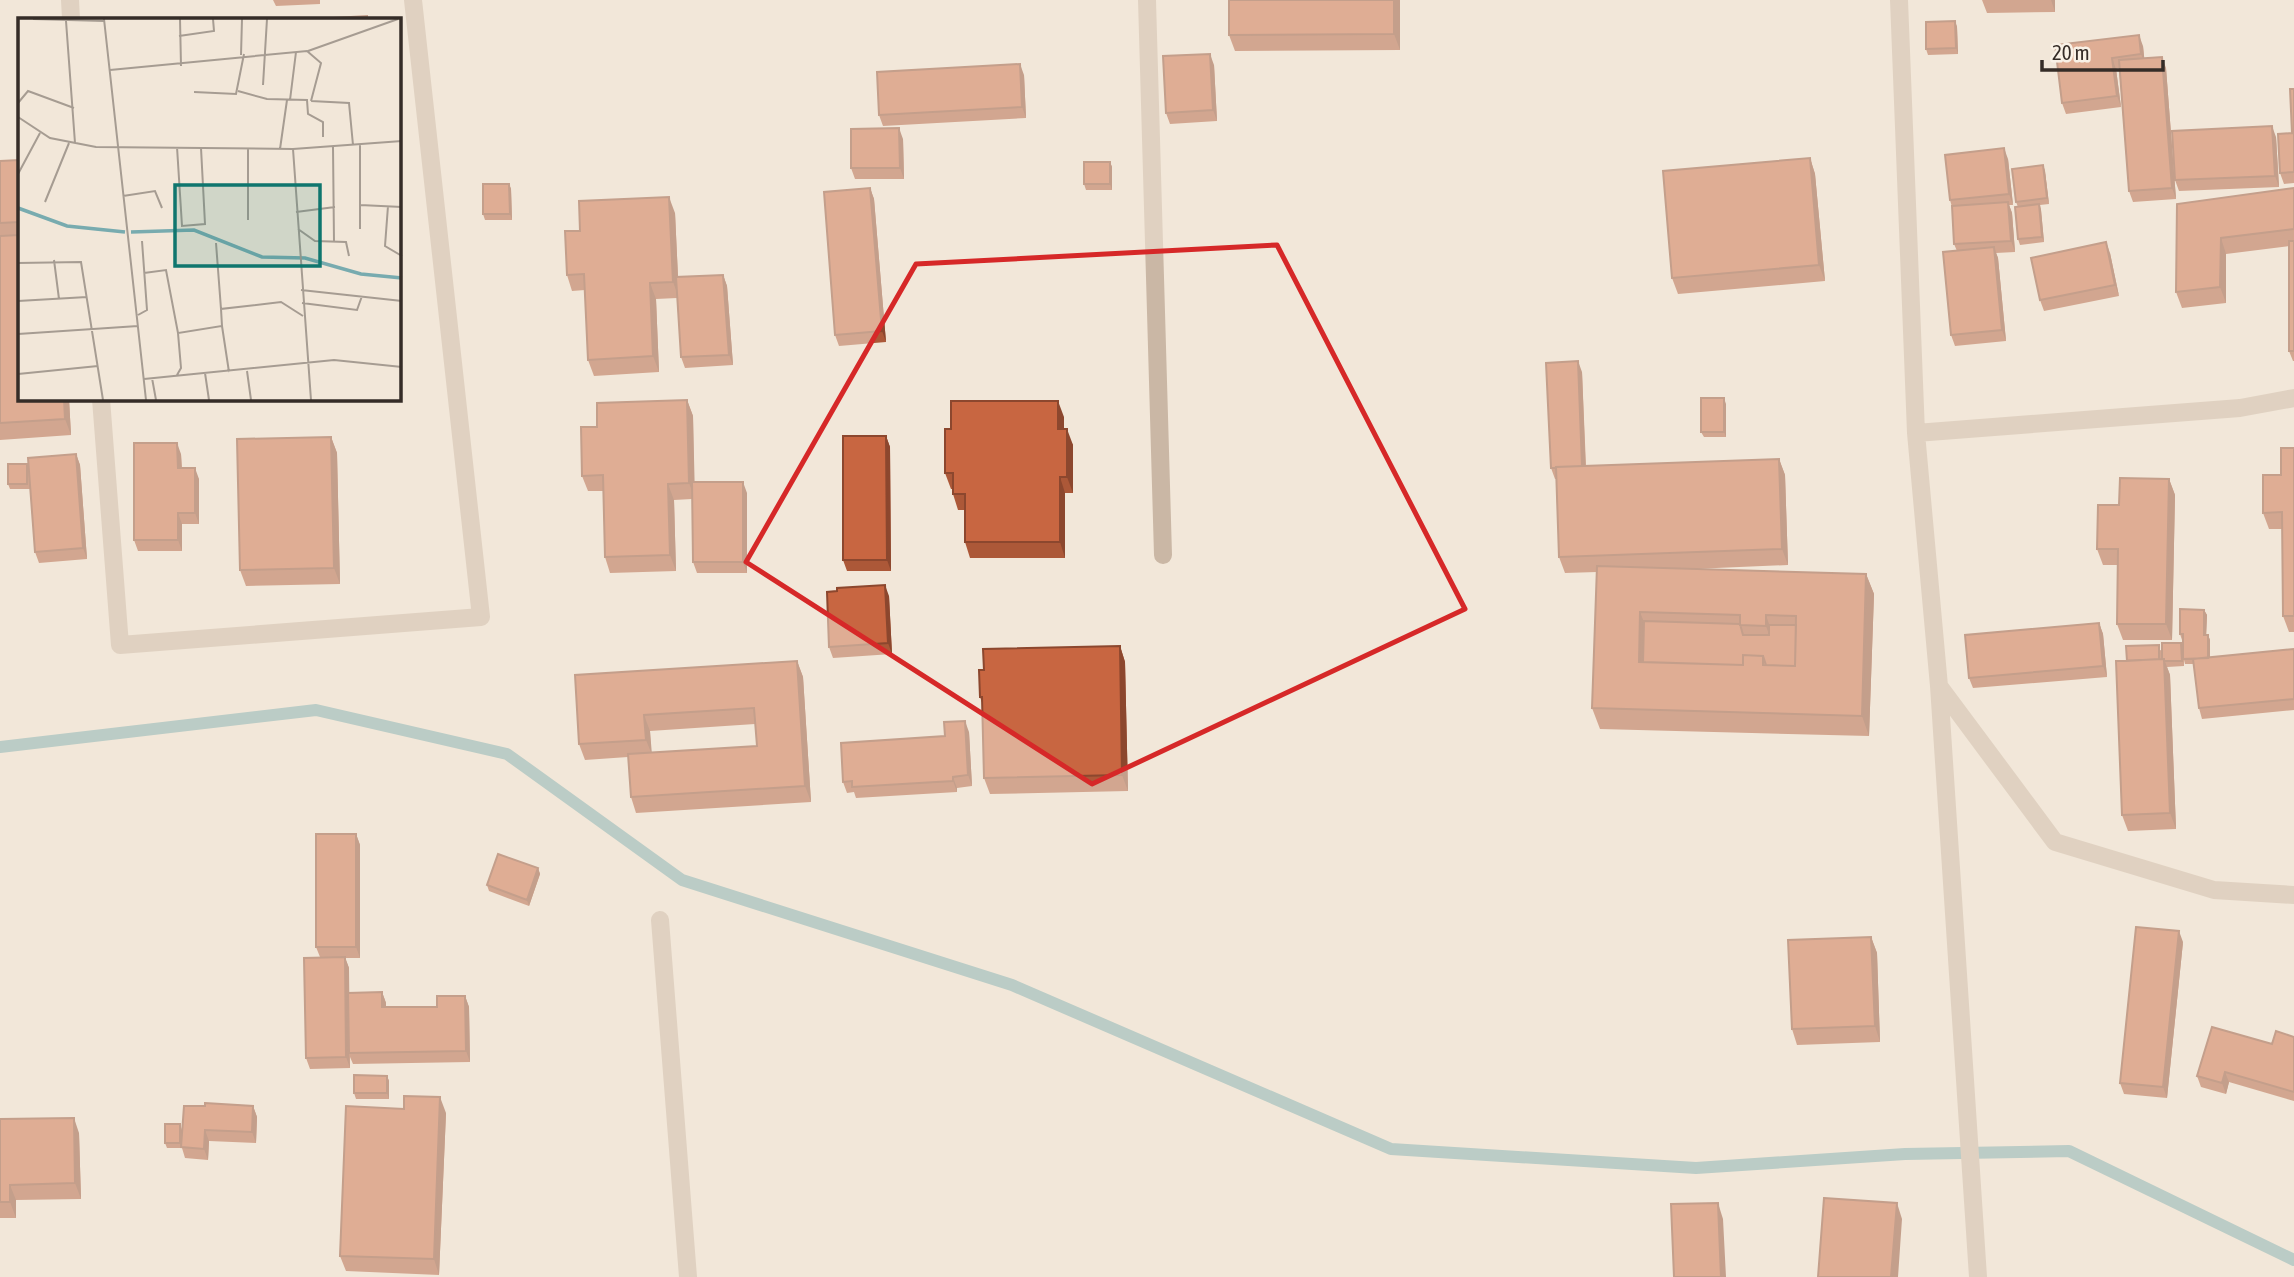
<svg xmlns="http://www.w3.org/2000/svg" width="2294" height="1277" font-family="'Asap Condensed',sans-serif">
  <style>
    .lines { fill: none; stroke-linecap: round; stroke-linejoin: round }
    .stream { stroke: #78abaf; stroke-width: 12 }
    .minor { stroke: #cab7a5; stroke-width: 18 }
    .wall { fill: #ac5838; fill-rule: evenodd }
    .shaded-wall { fill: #8c472e }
    .building { fill: #c86641; stroke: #8c472e; stroke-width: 2; fill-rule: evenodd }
    .marked { fill: none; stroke: #d62828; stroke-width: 5; stroke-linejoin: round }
    .inset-river { fill: none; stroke: #78abaf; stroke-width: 3.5 }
    .inset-road { fill: none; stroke: #a69c92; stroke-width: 2 }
    .view { fill: #0f766e; fill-opacity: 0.15; stroke: #0f766e; stroke-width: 3.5 }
    .inset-edge { fill: none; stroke: #352c27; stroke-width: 3.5 }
  </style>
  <rect width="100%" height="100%" fill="#f2e7d9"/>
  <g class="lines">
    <path class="stream" d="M0,747L316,710L507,754L682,880L1012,985L1391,1149L1696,1168L1905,1154L2069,1151L2294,1260"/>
    <path class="minor" d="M70,0L71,19
      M1147,0L1163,555
      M1899,0L1916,433L1939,686L1978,1277
      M101,399L120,645L481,617L413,0
      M1916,433L2240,408L2294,398
      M1939,686L2055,842L2214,890L2294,895
      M660,920L688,1277"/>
  </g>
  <path class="wall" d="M273,0H320V4L276,6Z
    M1400,0V50L1235,51L1229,35Z
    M1982,0H2055V12L1987,13Z
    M1955,21L1957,27L1958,54L1928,55L1926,49Z
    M2055,45L2143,46L2144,58L2166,68L2176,199L2133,202L2129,191L2119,68L2116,69L2121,107L2066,114L2062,103Z
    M1214,65L1217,121L1170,124L1166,113Z
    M1024,75L1026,118L883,126L879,115Z
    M2294,89V183L2284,184L2280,173L2292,133Z
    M2276,137L2279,187L2179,191L2175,180Z
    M903,139L904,179H855L851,168Z
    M1810,158L1815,174L1825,281L1678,294L1672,278Z
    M2008,159L2013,205H2009L2012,213L2015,252L1996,253L1998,258L2006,341L1955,346L1951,335L1957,251L1954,244L1952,207L1950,200Z
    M19,160V399H69L71,435L0,440V161Z
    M1110,162L1112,167V190H1086L1084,184Z
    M2043,165L2045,171L2049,204L2040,205L2041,210L2044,242L2020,245L2018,239V207L2016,202Z
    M509,184L511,189L512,220H485L483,214Z
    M870,188L874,199L886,342L839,346L835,335Z
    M2294,188V361H2293L2289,351V246L2226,254V303L2182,308L2176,292L2177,204Z
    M675,213L678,277L723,275L727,286L733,365L685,368L681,357L677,298L656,299L659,372L594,376L588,360L585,290L572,291L567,275Z
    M2110,253L2119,296L2044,311L2040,300Z
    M1582,372L1586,466L1779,459L1785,475L1788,565L1693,569L1866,574L1874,594L1869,736L1600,729L1592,708L1597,572L1565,573L1559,557L1556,479H1555L1551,468Z
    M687,400L693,416L694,482L747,493V573H697L693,562L692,499L674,500L676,571L610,573L605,557L603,491H588L582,476L597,427Z
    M1726,404V437H1704L1701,432Z
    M1064,417V429L1073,445V493H1065V558H970L965,542V510H958L953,494V489H951L945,473Z
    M886,436L890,447L891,571H847L843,560Z
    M331,437L337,453L340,584L246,586L240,570Z
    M2294,448V632H2289L2283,616L2282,529H2269L2263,513Z
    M76,454L80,465L87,559L39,563L35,552L30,489H10L8,484L28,468Z
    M181,454L182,468L199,479V524H182V551H138L134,540Z
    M2169,479L2175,495L2172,640H2123L2117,624L2118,565H2103L2097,549L2119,505Z
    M837,591L889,596L892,654L833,658L829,647Z
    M2204,610L2207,615L2206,635H2208L2210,640V658L2294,649V710L2202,719L2199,708L2194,664H2185L2184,660V666L2167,667L2170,675L2176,829L2128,831L2122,815L2127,661L2161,650V659L2183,648V640H2182L2180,634Z
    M2099,623L2103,634L2107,677L1973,688L1969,678Z
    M1120,646L1125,662L1128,791L990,794L984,778L983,705L980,697L984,670Z
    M797,661L803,677L811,802L636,813L631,797L628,757L585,760L579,744L575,675ZM755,724L757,746L651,753L650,731Z
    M969,732L972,786L957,788V792L856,798L854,792L847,793L843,782L945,736Z
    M356,834L360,845V958H345L349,968V993L382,992L386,1003V1007H437L465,996L469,1007L470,1062L353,1064L350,1057V1068L310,1069L306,1058L320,957L316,947Z
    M538,868L540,874L529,906L489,891L487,885Z
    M1871,937L1877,953L1880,1042L1797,1045L1792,1029Z
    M2183,942L2167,1098L2124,1094L2120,1083Z
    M2294,1037V1101L2229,1082L2226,1094L2201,1087L2197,1076L2272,1044Z
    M387,1076L389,1081V1099H356L354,1093Z
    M205,1106H253L257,1117L256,1143L209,1141L208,1160L185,1158L182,1148H167L165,1143L182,1130Z
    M446,1113L439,1275L346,1271L340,1256Z
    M0,1119L79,1133L81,1199L16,1200V1218H0Z"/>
  <path class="shaded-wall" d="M1394,0H1400V50L1394,34Z
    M2051,0H2055V12Z
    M1955,21L1957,27L1958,54L1956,48Z
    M2139,35L2143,46L2145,65L2141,54Z
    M1210,54L1214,65L1217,121L1213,110Z
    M2162,57L2166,68L2176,199L2172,188Z
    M2112,58L2116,69L2121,107L2117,96Z
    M1020,64L1024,75L1026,118L1022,107Z
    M2272,126L2276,137L2279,187L2275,176Z
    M899,128L903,139L904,179L900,168Z
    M2004,148L2008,159L2013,205L2009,194Z
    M1810,158L1815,174L1825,281L1819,265Z
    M1110,162L1112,167V190L1110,184Z
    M2043,165L2045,171L2049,204L2047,198Z
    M509,184L511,189L512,220L510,214Z
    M870,188L874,199L886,342L882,331Z
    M669,197L675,213L679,298L673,282Z
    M2008,202L2012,213L2015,252L2011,241Z
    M2039,204L2041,210L2044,242L2042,237Z
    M2221,238L2226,254V303L2220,287Z
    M2106,242L2110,253L2119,296L2115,285Z
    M1994,247L1998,258L2006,341L2002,330Z
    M723,275L727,286L733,365L729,355Z
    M650,283L656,299L659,372L653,356Z
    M1578,361L1582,372L1586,477L1582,466Z
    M1724,398L1726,404V437L1724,432Z
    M64,399H69L71,435L65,419Z
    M687,400L693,416L695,499L689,483Z
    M1058,401L1064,417V445L1058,429Z
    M1067,429L1073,445V493L1067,477Z
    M886,436L890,447L891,571L887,560Z
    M331,437L337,453L340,584L334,568Z
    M177,443L181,454L182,479L178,468Z
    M76,454L80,465L87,559L83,548Z
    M1779,459L1785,475L1788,565L1782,549Z
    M195,468L199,479V524L195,513Z
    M1060,477L1065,493V558L1060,542Z
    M2169,479L2175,495L2172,640L2166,624Z
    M743,482L747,493V573L743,562Z
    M668,484L674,500L676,571L670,555Z
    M178,513L182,524V551L178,540Z
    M1866,574L1874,594L1869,736L1862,716Z
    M885,585L889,596L892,654L888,643Z
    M2204,610L2207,615L2206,640L2204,635Z
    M1640,612L1648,632L1647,671L1639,662Z
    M1766,615L1773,636V646L1766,626Z
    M2099,623L2103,634L2107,677L2103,666Z
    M2208,635L2210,640V664L2208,659Z
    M1120,646L1125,662L1128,791L1122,775Z
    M2164,659L2170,675L2176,829L2170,813Z
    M797,661L803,677L811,802L805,786Z
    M644,715L650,731L652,755L646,740Z
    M965,721L969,732L972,786L968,775Z
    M953,777L957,788V792L953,781Z
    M356,834L360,845V958L356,947Z
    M538,868L540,874L529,906L527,900Z
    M2179,931L2183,942L2167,1098L2163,1087Z
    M1871,937L1877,953L1880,1042L1875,1026Z
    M345,957L349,968L350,1053H349L350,1068L346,1057Z
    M382,992L386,1003V1018L382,1007Z
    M465,996L469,1007L470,1062L466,1051Z
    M2225,1072L2229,1082L2226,1094L2222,1083Z
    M387,1076L389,1081V1099L387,1093Z
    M440,1097L446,1113L439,1275L434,1259Z
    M253,1106L257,1117L256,1143L252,1132Z
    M74,1118L79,1133L81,1199L75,1183Z
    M180,1124L182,1130V1148L180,1143Z
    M205,1130L209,1141L208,1160L204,1149Z
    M10,1185L16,1200V1218L10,1202Z
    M1718,1203L1723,1219L1726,1277H1721Z
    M1897,1203L1902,1219L1898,1277H1891Z"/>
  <path class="building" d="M1229,0H1394V34L1229,35Z
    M367,16V19H316Z
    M1955,21L1956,48L1926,49V22Z
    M2139,35L2141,54L2112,58L2117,96L2062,103L2055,45Z
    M1210,54L1213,110L1166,113L1163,56Z
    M2162,57L2172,188L2129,191L2119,60Z
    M1020,64L1022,107L879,115L877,72Z
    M2290,89H2294V172L2280,173L2278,134L2292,133Z
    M2272,126L2275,176L2175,180L2172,131Z
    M899,128L900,168H851V129Z
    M2004,148L2009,194L1950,200L1945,155Z
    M1810,158L1819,265L1672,278L1663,171Z
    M19,160V222L0,223V161Z
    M1084,162H1110V184H1084Z
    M2043,165L2047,198L2016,202L2012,169Z
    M483,184H509L510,214H483Z
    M870,188L882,331L835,335L824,192Z
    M2294,188V229L2221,238L2220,287L2176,292L2177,204Z
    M669,197L673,282L650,283L653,356L588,360L584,274L567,275L565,231H580L579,201Z
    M2008,202L2011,241L1954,244L1952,206Z
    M2039,204L2042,237L2018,239L2015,207Z
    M19,235V399H64L65,419L0,423V236Z
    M2289,241H2294V351H2289Z
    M2106,242L2115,285L2040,300L2031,258Z
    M1994,247L2002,330L1951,335L1943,252Z
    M723,275L729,355L681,357L676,277Z
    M1578,361L1582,466L1556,467V468H1551L1546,363Z
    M1701,398H1724V432H1701Z
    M687,400L689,483L668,484L670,555L605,557L603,475L582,476L581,427H597V403Z
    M951,401H1058V429H1067V477H1060V542H965V494H953V473H945V429H951Z
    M843,436H886L887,560H843Z
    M331,437L334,568L240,570L237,439Z
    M134,443H177L178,468H195V513H178V540H134Z
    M2281,448H2294V616H2283L2282,512L2263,513V475H2281Z
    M76,454L83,548L35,552L28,458Z
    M1779,459L1782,549L1559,557L1556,467Z
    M8,464H27V484H8Z
    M2120,478L2169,479L2166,624H2117L2118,549H2097L2098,505H2119Z
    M692,482H743V562H693Z
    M1597,566L1866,574L1862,716L1592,708ZM1640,612L1740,615V625L1766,626V615L1796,616L1795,666L1763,665V656L1743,655V665L1639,662Z
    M885,585L888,643L829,647L827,592L837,591V588Z
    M2180,609L2204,610V635H2208V658L2183,659V634H2180Z
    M1644,621L1740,624L1743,635H1769V625H1796L1795,666L1766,665L1763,656L1743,655V665L1643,662Z
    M2099,623L2103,666L1969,678L1965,635Z
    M2162,643H2181L2182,661H2164V659H2162Z
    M2159,645V659L2127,661L2126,646Z
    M1120,646L1122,775L984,778L982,697H980L979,670H984L983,649Z
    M2294,649V699L2199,708L2193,659Z
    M2164,659L2170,813L2122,815L2116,661Z
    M797,661L805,786L631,797L628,754L757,746L754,708L644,715L646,740L579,744L575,675Z
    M965,721L968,775L953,777V781L852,787V781L843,782L841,743L945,736L944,722Z
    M316,834H356V947H316Z
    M498,854L538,868L527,900L487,885Z
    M2136,927L2179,931L2163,1087L2120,1083Z
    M1871,937L1875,1026L1792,1029L1788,940Z
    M345,957L346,1057L306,1058L304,958Z
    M382,992V1007H437V996H465L466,1051L349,1053L348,993Z
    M2212,1027L2272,1044L2276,1031L2294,1037V1092L2225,1072L2222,1083L2197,1076Z
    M354,1075L387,1076V1093H354Z
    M404,1096L440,1097L434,1259L340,1256L346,1106L404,1109Z
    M205,1103L253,1106L252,1132L205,1130L204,1149L181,1147L184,1106H205Z
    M74,1118L75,1183L10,1185V1202H0V1119Z
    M165,1124H180V1143H165Z
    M1824,1198L1897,1203L1891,1277H1818Z
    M1718,1203L1721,1277H1674L1671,1204Z"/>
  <path d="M0 0H2294V1277H0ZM1277,245L1465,609L1092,784L746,562L916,264Z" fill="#f2e7d9" fill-opacity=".55" fill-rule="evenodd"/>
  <path class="marked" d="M1277,245L1465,609L1092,784L746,562L916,264Z"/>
  <g transform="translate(18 18)">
    <rect width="383" height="383" fill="#f2e7d9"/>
    <path class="inset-river" d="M0,190L49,208L107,214M113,214L176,212L244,239L287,240L343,256L384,260"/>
    <path class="inset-road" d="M15,1L86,3M86,1L128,382M162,1L163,48M48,3L57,125M161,18L196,13L195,1M290,33L380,1M223,37L224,1M92,52L289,33L303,45L293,83M245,67L249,1M220,73L249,81L289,82L290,96L305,104V119M176,74L218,76L226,36M272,82L278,34M293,83L331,85L335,127M0,85L10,73L56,90M0,99L32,120L78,129L275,131L384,123M342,127V211M159,129L164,208L187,206L183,130M315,129L316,224M230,131V202M262,131L269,82M275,131L293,382M0,156L22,115M105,178L137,173L144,190M27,184L51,125M342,187L384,189M370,188L367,228L384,238M278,194L317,189M280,211L297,223L328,224L331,238M198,225L203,291M36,242L41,281M0,245L63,244L85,382M126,255L148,252L160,315M283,272L384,283M0,283L69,279M284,285L339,292L344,278M120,297L129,292L124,223M204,308L211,354M0,316L120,308M229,353L233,382M187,355L191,382M0,356L80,348M159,357L163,350L160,315L204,308L203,291L263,284L285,298M134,360L138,382M126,361L316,342L384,349"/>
    <path class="view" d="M157,167H302V248H157Z"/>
    <rect width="383" height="383" class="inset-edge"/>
  </g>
  <path d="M2042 60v10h121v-10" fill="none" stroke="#352c27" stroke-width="3.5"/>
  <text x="2052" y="60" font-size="21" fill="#352c27" stroke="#f9f1e6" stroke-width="5" paint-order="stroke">20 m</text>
</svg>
